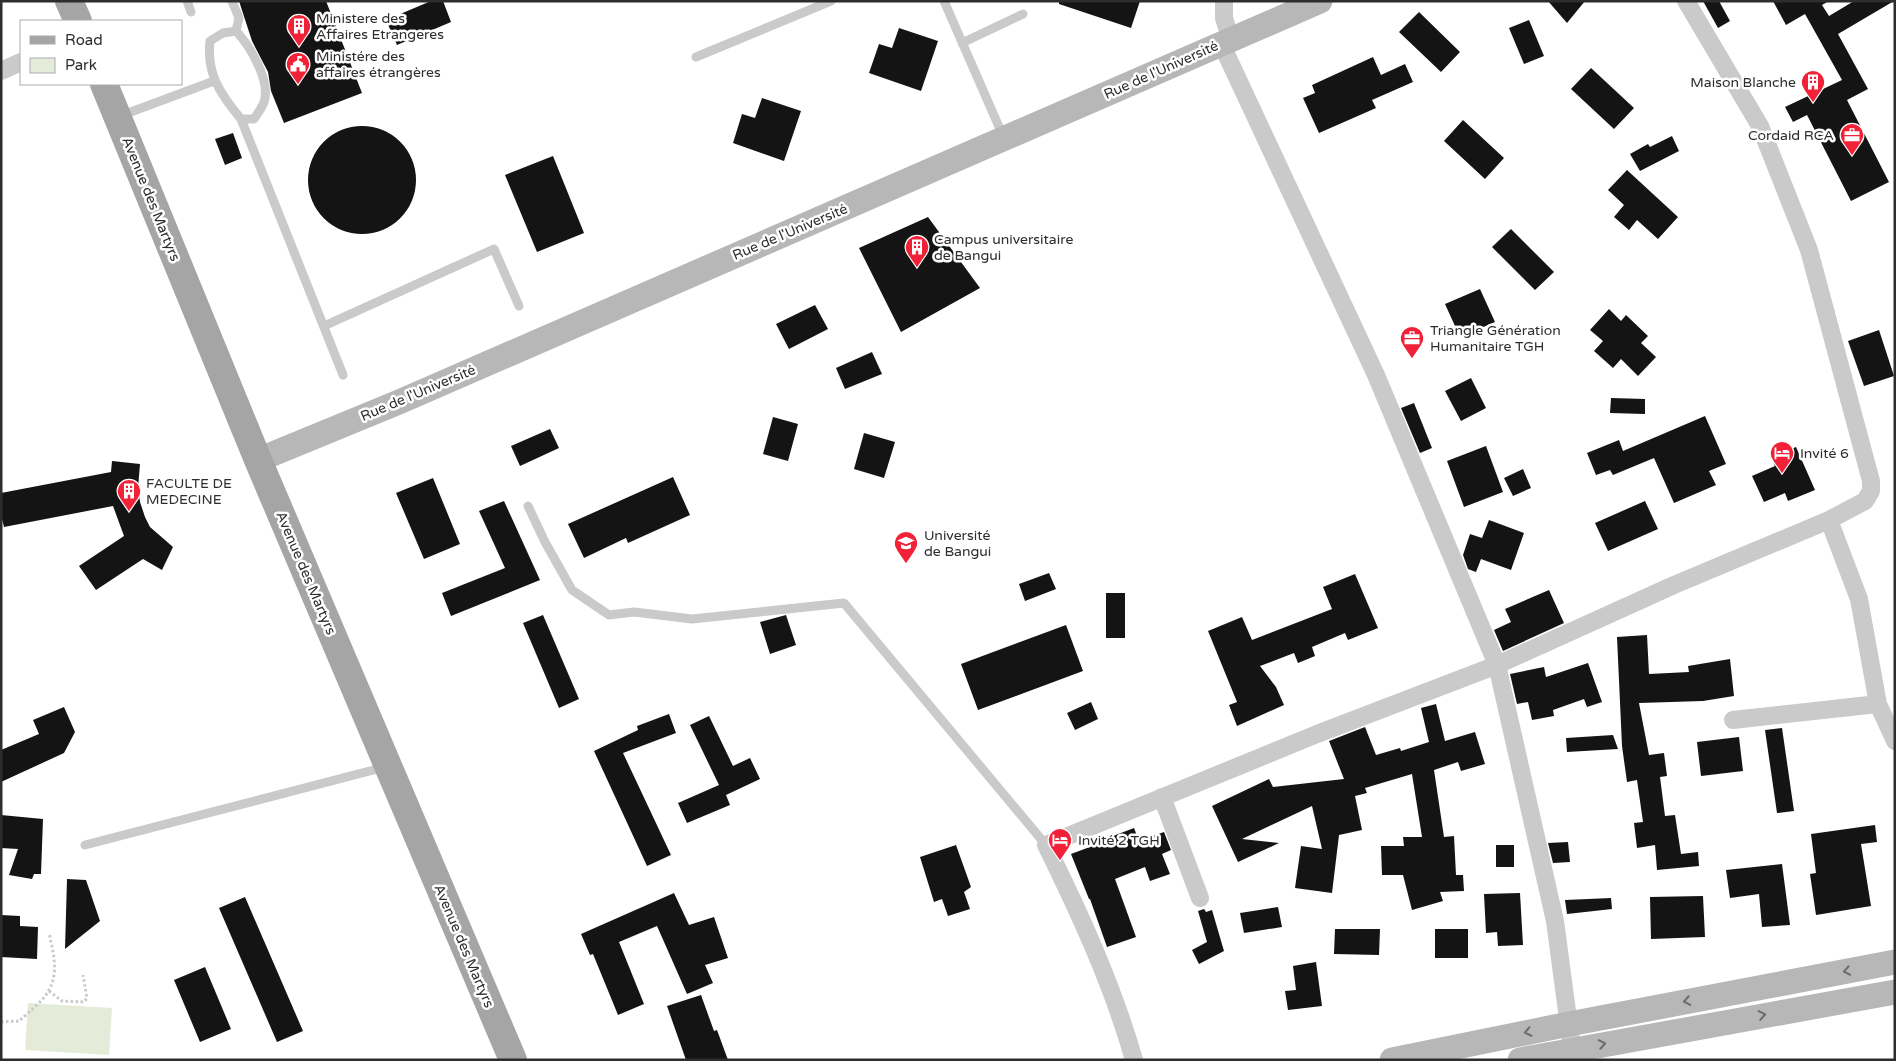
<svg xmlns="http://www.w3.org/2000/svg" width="1896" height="1061" font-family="'Varela Round',sans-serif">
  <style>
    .green { fill: #e4ecd9 }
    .building { fill: #141414 }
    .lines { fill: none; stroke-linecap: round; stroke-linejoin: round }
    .path { stroke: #cacaca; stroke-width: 3; stroke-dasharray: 2.5 2.5; stroke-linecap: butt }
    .lane { stroke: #cacaca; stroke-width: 9 }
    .street { stroke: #cacaca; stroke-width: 18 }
    .secondary { stroke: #b7b7b7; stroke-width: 25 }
    .primary { stroke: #a5a5a5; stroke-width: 28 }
    .oneway { stroke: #6b6b6b }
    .labels { text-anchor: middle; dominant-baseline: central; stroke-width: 5; stroke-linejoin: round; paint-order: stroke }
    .poi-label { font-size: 14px; fill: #2d2d2d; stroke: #fff; text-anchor: start }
    .street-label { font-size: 14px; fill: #2d2d2d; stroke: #fff }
  </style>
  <rect width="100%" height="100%" fill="#fff"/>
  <path class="green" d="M28,1003L112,1008L109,1055L25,1050Z"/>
  <path class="building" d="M239,1H326L362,93L284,123L271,91L268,72L252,41Z
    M431,1H443L451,22L397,45L386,20Z
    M1059,1H1140L1131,28L1059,4Z
    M1548,1H1585L1567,23Z
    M1703,1H1719L1730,21L1718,28Z
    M1773,1H1829L1822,5L1829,16L1854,1H1894L1838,34L1868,89L1847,100L1889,182L1851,201L1807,115L1793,122L1785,107L1842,80L1805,14L1786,25Z
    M1419,12L1460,52L1441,72L1399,32Z
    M1529,20L1544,56L1524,64L1509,28Z
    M899,28L938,41L921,91L869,73L879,44L892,48Z
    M1373,57L1381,75L1405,64L1413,82L1372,100L1376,108L1319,133L1303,98L1315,93L1312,85Z
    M1591,68L1634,108L1614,129L1571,89Z
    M762,98L801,111L784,161L733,143L742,114L755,118Z
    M1463,120L1504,158L1485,179L1444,141Z
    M308 180a54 54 0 1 1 108 0a54 54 0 1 1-108 0Z
    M233,133L242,158L225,165L215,139Z
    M1672,136L1679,151L1640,171L1630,154L1648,144L1650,147Z
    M553,156L584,233L537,252L505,175Z
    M1627,170L1678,217L1658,239L1637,220L1629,230L1614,217L1624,205L1608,190Z
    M928,217L980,288L901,332L859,248Z
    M1511,229L1554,272L1535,290L1492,247Z
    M1480,289L1495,322L1460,337L1445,304Z
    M815,305L828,329L789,349L776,324Z
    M1609,309L1621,321L1626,315L1648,336L1641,343L1656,357L1638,376L1621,359L1613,368L1594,351L1603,341L1590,330Z
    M1879,330L1894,376L1864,386L1848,341Z
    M872,352L882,374L845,389L836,368Z
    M1471,378L1486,408L1461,421L1445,391Z
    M1611,398L1645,399V414L1610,413Z
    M1414,403L1432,448L1420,453L1401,408Z
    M1705,416L1726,464L1709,471L1716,485L1674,503L1654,458L1613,475L1610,470L1596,475L1587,453L1619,440L1623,451Z
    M773,417L798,424L788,461L763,454Z
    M550,429L559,448L520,466L511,446Z
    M864,433L895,442L884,478L854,469Z
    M1486,446L1503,492L1464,507L1447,461Z
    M1796,447L1815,490L1788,501L1785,493L1764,502L1752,476L1775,466L1771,457Z
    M112,461L140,464L138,488L140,502L145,517L150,527L173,547L162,570L143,559L96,590L79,566L124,536L113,506L4,527L1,515V493L111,472Z
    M1523,469L1531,488L1513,496L1504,478Z
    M673,477L690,515L628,543L626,538L584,558L568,524Z
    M433,478L460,544L424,559L396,493Z
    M504,501L540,580L451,616L442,593L505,568L479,511Z
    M1645,501L1658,529L1608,551L1595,523Z
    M1489,520L1524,533L1511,570L1481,559L1476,572L1468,569L1463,555L1470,534L1482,538Z
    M1049,573L1056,589L1025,601L1019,584Z
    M1355,574L1378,628L1348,640L1345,633L1312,647L1315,656L1298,663L1294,653L1260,666L1276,687L1284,705L1237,726L1229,705L1237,702L1208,631L1242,617L1252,640L1332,609L1323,587Z
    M1549,590L1564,623L1503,651L1494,630L1511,622L1505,609Z
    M1106,593H1125V638H1106Z
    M543,615L579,699L559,708L523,623Z
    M786,615L796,645L770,654L760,622Z
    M1066,625L1083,671L978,710L961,664Z
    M1647,635L1649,674L1689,672L1688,666L1730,659L1734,696L1703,701L1639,703L1649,755L1664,753L1667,776L1660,777L1665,816L1675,815L1681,854L1698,852L1699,866L1657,870L1655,845L1637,848L1634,823L1643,822L1637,780L1627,782L1622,746L1617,637Z
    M1588,663L1602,702L1587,707L1584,699L1553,710L1554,716L1532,720L1528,702L1517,704L1510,674L1544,667L1546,677Z
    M1091,702L1098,719L1075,730L1067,713Z
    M1436,704L1445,741L1475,732L1485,764L1461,771L1458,762L1434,770L1444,837L1454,836L1456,875H1463L1464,891L1440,892L1443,901L1412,910L1403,875H1382L1381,846H1404L1403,837H1422L1412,774L1365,788L1367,793L1355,796L1362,830L1339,835L1332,893L1295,888L1301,846L1322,849L1312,806L1242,839L1279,843L1238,862L1212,806L1269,779L1273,787L1344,779L1329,741L1365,727L1376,755L1400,748L1401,751L1429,742L1421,708Z
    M64,707L75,732L64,753L1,782V750L39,734L33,720Z
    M669,714L676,733L623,753L671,855L647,866L594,751L638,730L637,726Z
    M709,716L733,766L750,758L760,779L726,795L730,805L687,823L678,803L719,785L690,725Z
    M1782,728L1794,811L1777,813L1765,730Z
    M1613,735L1618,749L1567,752L1566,738Z
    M1739,737L1743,771L1701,776L1697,742Z
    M1,815L43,819L41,874H34L32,879L9,875L18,849L1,848Z
    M1875,825L1877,842L1861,844L1871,906L1816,915L1810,874L1816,873L1811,834Z
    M1134,828L1139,841L1164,832L1171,850L1162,854L1170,874L1150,881L1145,867L1115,879L1136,937L1107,947L1090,899H1089L1071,854L1114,838L1113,836Z
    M1568,842L1570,862L1553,863L1548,843Z
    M956,845L971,887L964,892L970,909L948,916L942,899L934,902L920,857Z
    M1496,845H1514V867H1496Z
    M1782,864L1790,925L1762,927L1759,894L1730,898L1726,870Z
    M67,879L86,880L100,921L65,949Z
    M674,893L689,925L714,917L728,958L705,965L713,983L687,994L657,926L619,942L644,1004L618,1015L593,954L590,955L581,934Z
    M1520,893L1523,945L1498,946L1497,932L1486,933L1484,894Z
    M1703,896L1705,937L1651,939L1650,897Z
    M245,897L303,1031L277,1042L219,908Z
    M1611,898L1612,909L1567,914L1565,900Z
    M1278,907L1282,927L1244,933L1240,913Z
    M1204,909L1206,912L1212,910L1224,951L1199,964L1192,950L1207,942L1198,911Z
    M1,915L20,916V926L38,927L37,959L1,957Z
    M1335,929H1380L1379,955L1334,954Z
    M1435,929H1468V958H1435Z
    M1316,962L1322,1006L1288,1010L1285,991L1296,990L1293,966Z
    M205,967L231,1029L200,1042L174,980Z
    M701,995L714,1031L717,1030L728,1060H686L667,1006Z"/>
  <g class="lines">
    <path class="path" d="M49,991L62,1001L84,1002L87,998L83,975
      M1,1022L19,1021C28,1013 44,1000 49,990C59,972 53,951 49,933"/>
    <path class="lane" d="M187,1L191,12
      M232,1L239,18L236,31
      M944,1L1003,136
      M236,31C250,46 271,81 264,102C262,108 257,114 254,119H241C221,95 206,74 210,41L223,33Z
      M962,43L1023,14
      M696,57L831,1
      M120,116L214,81
      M241,119L343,375
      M324,326L494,249L519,306
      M528,506L545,542L572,590L609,615L634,612L692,619L844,603L1046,845
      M85,845L385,767"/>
    <path class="street" d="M1224,1V18L1231,40
      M1221,43L1376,375L1497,665L1555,921L1572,1049
      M1,71L21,62
      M1829,520L1859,599L1878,704L1895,741
      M1733,720L1878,704
      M1162,797L1200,898
      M1134,1060C1113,986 1080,914 1046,845L1317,734L1497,665L1674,585L1829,520L1865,501L1871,491V481L1809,250L1760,126L1686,1"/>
    <path class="secondary" d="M258,460L399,402L1320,1
      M1392,1060L1569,1024L1895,962
      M1520,1060L1895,992"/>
    <path class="primary" d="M69,1L78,21
      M104,84L258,460L513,1060"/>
  </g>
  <defs><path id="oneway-chevron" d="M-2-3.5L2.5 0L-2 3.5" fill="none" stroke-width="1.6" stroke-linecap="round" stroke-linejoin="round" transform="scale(1.25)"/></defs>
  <g class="oneway">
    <use href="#oneway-chevron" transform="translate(1847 971) rotate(169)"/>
    <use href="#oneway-chevron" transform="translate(1687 1001) rotate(169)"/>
    <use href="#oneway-chevron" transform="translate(1762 1015) rotate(-10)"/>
    <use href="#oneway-chevron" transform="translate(1528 1032) rotate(168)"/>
    <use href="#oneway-chevron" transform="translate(1602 1044) rotate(-10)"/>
  </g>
  <defs>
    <g id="building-pin" transform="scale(1.25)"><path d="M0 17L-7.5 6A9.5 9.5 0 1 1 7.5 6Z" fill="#f12138" stroke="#fff"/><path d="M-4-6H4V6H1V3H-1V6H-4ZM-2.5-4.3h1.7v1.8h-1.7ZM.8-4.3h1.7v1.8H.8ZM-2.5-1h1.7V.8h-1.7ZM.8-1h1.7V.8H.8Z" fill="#fff"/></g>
    <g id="civic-pin" transform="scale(1.25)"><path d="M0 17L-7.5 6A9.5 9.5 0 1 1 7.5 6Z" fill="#f12138" stroke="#fff"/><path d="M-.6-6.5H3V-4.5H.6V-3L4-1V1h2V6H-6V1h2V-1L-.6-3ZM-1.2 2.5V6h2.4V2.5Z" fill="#fff"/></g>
    <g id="office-pin" transform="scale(1.25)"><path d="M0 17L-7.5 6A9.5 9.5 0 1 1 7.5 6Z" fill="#f12138" stroke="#fff"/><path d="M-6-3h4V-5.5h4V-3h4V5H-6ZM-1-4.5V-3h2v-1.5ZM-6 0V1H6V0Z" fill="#fff"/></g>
    <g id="hotel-pin" transform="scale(1.25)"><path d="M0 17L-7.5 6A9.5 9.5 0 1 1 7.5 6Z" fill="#f12138" stroke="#fff"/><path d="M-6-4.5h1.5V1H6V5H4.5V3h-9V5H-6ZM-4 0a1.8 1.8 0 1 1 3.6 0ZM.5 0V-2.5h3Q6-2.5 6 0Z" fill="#fff"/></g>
    <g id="university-pin" transform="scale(1.25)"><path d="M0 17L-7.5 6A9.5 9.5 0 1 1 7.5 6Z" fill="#f12138" stroke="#fff"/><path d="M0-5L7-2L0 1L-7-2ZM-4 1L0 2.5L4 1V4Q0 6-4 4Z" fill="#fff"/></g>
  </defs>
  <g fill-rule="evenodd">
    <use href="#building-pin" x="299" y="26"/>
    <use href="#civic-pin" x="298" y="64"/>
    <use href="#building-pin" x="1813" y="82"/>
    <use href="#office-pin" x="1852" y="135"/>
    <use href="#building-pin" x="917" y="247"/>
    <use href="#office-pin" x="1412" y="338"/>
    <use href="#hotel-pin" x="1782" y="453"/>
    <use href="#building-pin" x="129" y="491"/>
    <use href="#university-pin" x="906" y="543"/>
    <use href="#hotel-pin" x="1060" y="840"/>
  </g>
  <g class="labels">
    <g class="poi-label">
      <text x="316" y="18">Ministere des<tspan x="316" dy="16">Affaires Etrangeres</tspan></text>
      <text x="316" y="56">Ministére des<tspan x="316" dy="16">affaires étrangères</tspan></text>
      <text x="1796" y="82" text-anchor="end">Maison Blanche</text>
      <text x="1834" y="135" text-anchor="end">Cordaid RCA</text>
      <text x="934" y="239">Campus universitaire<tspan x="934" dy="16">de Bangui</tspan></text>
      <text x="1430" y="330">Triangle Génération<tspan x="1430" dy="16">Humanitaire TGH</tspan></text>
      <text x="1800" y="453">Invité 6</text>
      <text x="146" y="483">FACULTE DE<tspan x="146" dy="16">MEDECINE</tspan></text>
      <text x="924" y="535">Université<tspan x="924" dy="16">de Bangui</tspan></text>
      <text x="1078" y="840">Invité 2 TGH</text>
    </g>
    <g class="street-label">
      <text transform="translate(1161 70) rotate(-24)">Rue de l'Université</text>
      <text transform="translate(151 199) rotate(68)">Avenue des Martyrs</text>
      <text transform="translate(790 232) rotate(-23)">Rue de l'Université</text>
      <text transform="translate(418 393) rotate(-23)">Rue de l'Université</text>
      <text transform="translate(306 573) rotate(67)">Avenue des Martyrs</text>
      <text transform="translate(464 946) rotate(67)">Avenue des Martyrs</text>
    </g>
  </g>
  <rect width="1896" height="1061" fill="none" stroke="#2d2d2d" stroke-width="5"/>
  <rect x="20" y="20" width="162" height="65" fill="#ffffff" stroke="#ababab"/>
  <rect x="30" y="36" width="25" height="8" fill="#a5a5a5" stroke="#ababab"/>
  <text x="65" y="45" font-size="15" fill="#2d2d2d">Road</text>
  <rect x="30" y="58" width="25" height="15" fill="#e4ecd9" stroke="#ababab"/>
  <text x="65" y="70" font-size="15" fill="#2d2d2d">Park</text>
</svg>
